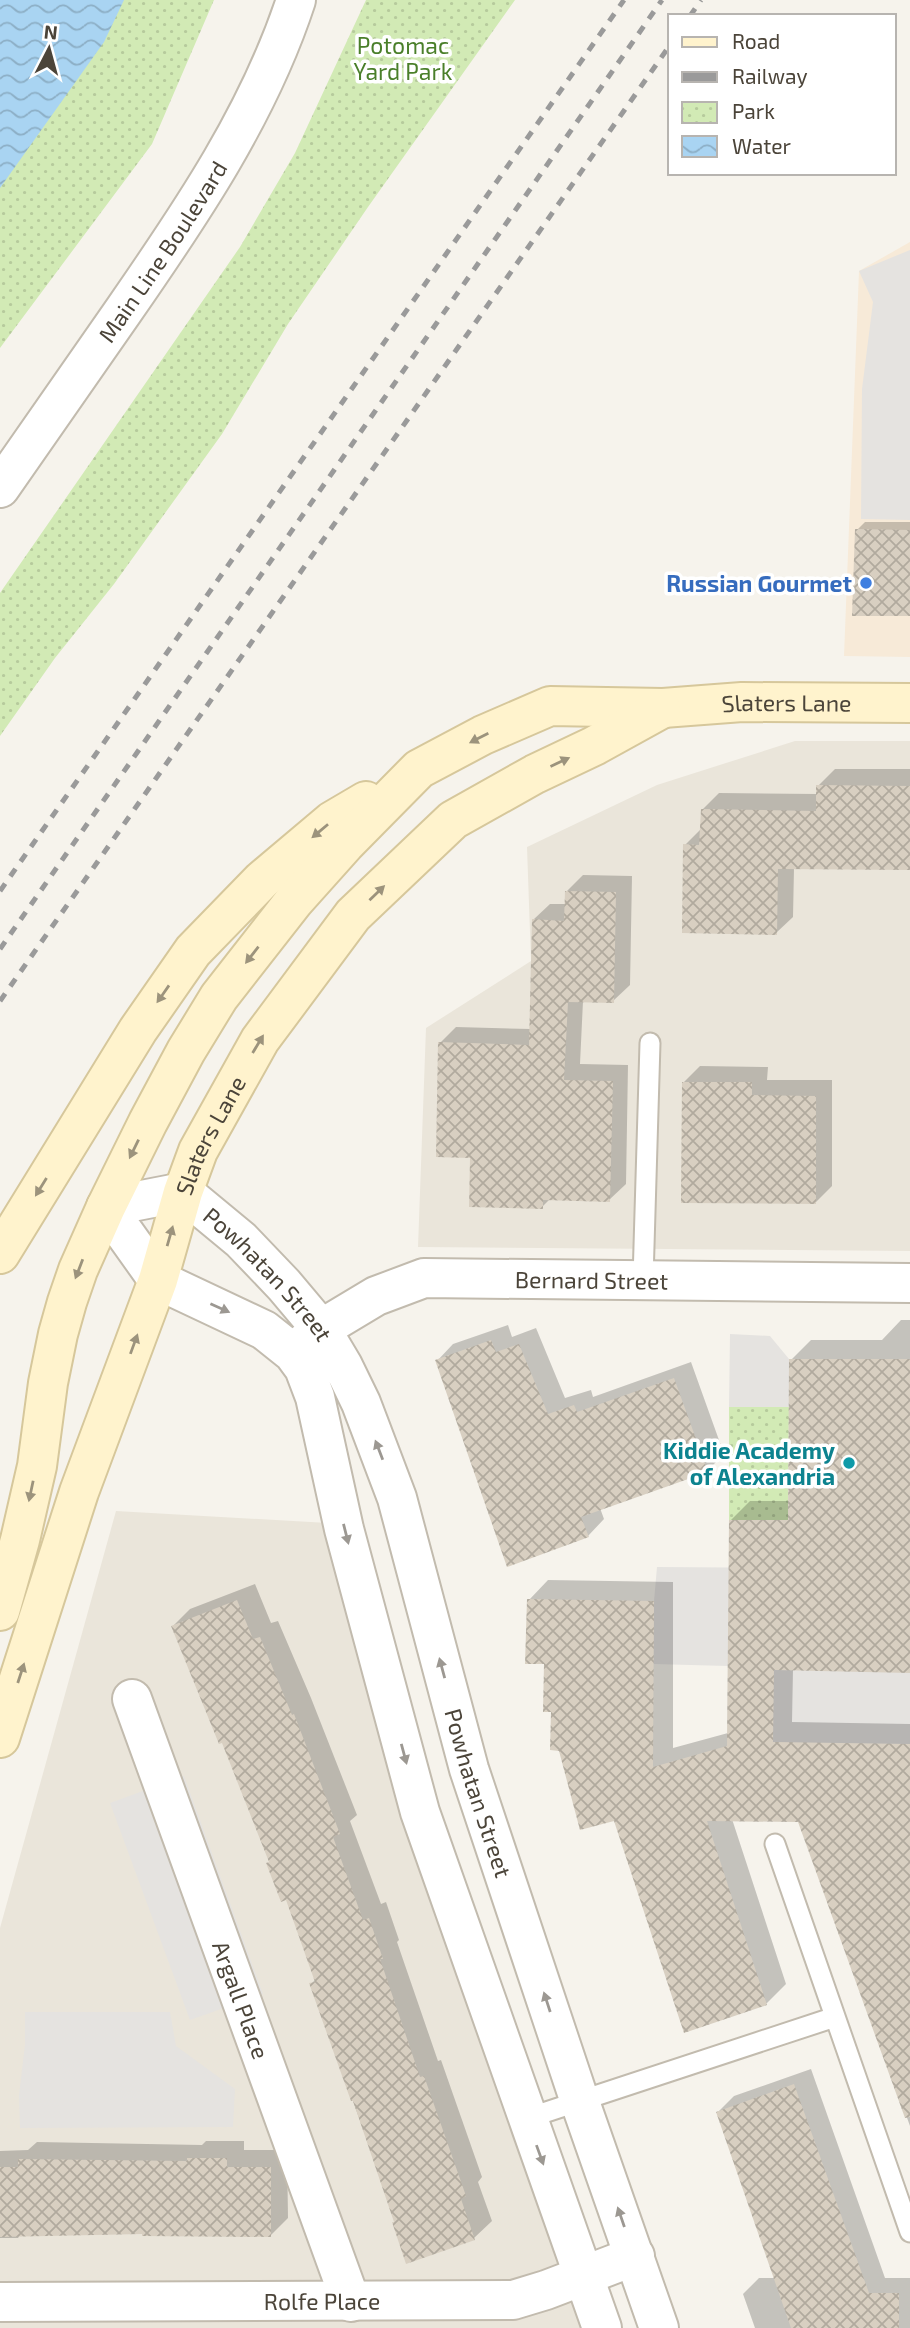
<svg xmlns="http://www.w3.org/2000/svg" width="910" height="2328" font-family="'Exo 2',sans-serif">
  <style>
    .residential { fill: #eae5da }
    .commercial { fill: #f7ead8 }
    .park { fill: url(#park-dots) }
    .parking { fill: #e5e3e0 }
    .water { fill: url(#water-waves) }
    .shadow { fill: #0003 }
    .building { fill: url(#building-cross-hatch) }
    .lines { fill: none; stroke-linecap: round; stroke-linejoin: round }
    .service-casing { stroke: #c2bbae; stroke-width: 23 }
    .minor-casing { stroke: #c2bbae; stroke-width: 42 }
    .tertiary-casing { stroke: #c2bbae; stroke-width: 42 }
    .secondary-casing { stroke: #d6c79b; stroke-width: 42 }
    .service { stroke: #fff; stroke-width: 19 }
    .minor { stroke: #fff; stroke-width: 38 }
    .tertiary { stroke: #fff; stroke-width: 38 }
    .secondary { stroke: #fff3cd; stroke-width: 38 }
    .rail { stroke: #9a9a9a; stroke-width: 5; stroke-dasharray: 9 9; stroke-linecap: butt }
    .oneway { fill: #9c937c }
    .oneway2 { fill: #9c9892 }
    .shop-dot { fill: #3f7fe0; stroke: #fff; stroke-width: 2.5 }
    .culture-dot { fill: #0f9aa8; stroke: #fff; stroke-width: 2.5 }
    .labels { text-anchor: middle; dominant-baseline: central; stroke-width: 7; stroke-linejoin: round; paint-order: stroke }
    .park-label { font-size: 23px; fill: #4a7f2a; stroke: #fff }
    .street-label { font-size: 23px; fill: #4b4439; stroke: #fff }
    .shop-label { font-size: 23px; font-weight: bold; fill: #366cbe; stroke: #fff; text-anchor: end }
    .culture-label { font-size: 23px; font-weight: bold; fill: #0d838f; stroke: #fff; text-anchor: end }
  </style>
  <defs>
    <pattern id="park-dots" width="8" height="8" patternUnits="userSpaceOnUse" patternTransform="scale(1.75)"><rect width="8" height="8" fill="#d2eab5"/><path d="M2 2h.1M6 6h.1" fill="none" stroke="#b6ca9c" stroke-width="1.8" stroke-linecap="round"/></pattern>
    <pattern id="water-waves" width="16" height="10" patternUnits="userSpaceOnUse" patternTransform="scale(1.75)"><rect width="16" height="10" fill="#a9d4f2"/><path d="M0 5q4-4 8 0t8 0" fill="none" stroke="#8caec5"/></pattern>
    <pattern id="building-cross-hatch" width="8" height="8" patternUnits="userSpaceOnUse" patternTransform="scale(1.75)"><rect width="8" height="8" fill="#d8cfc1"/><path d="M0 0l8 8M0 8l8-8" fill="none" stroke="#b1aa9e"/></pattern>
  </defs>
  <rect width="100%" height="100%" fill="#f6f3ec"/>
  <path class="residential" d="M795,741H910V1251L418,1247L426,1028L531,961L527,847L657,785Z
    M116,1511L328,1523L602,2328H0V1928Z"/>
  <path class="commercial" d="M910,242V657L844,656L859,271Z"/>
  <path class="park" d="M0,0H214L152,144L0,348Z
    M366,0H515L368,207L288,324L222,434L114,584L55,658L0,736V593L240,247L295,153Z
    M729,1407H789L788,1520H729Z"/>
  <path class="parking" d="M910,250V520L861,519L862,389L873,302L859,271Z
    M730,1334L770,1336L789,1359V1407H729Z
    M657,1567L910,1569V1822L726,1821L728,1666L653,1664L654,1601Z
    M184,1776L263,1994L190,2020L110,1803Z
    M25,2012H170L176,2046L235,2089L233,2127L20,2128L19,2095L25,2045Z"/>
  <path class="water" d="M0,0H124L104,42L0,188Z"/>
  <path class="shadow" d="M865,522H910V614L857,530Z
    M835,769H910V868H794L793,917L776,933L685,845L702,828V810L719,793L818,794V786Z
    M583,875L632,876L630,985L613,1001H583L580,1064L628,1065L626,1184L609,1200L550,1199L542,1207L472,1156L440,1043L456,1027L531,1029L533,920L550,904H567V891Z
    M700,1066L768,1067L767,1080H832V1186L815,1203L683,1083Z
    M901,1320H910V1671L793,1669L792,1722L910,1724V2126L799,1820L732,1819L786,1984L766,2004L615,1819L553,1710L546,1663L529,1600L548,1580L673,1582V1748L728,1733L730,1521L750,1501H790L791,1360L811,1340H882Z
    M508,1325L512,1337L536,1328L565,1398L591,1390L593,1397L691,1362L724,1454L708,1470L600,1508L604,1519L588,1536L437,1361L453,1344Z
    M255,1584L271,1623L278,1621L311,1698L357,1815L350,1821L381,1904L386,1902L399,1940L397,1942L438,2061L441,2060L482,2177L478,2182L492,2221L474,2238L396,2221L311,1984L316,1979L287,1898L271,1862L223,1741L173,1626L190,1609Z
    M811,2069L885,2278H910V2328H755L743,2294L759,2278H776L718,2112L734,2096Z
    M206,2141H244V2150H287L288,2218L270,2236L144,2232L20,2235L18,2238H0V2151L28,2150L37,2142L202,2145Z"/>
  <path class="building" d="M855,529L910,530V616H852Z
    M816,785L910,786V870L778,869L777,935L682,933L683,844L699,845L701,809L816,811Z
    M565,891L616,892L614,1003L568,1002L564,1080L613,1081L610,1202L543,1200V1209L469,1207L470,1158L436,1157L438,1042L529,1045L532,919L564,921Z
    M682,1082H752V1095L816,1096V1204L681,1203Z
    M491,1340L496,1352L519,1344L548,1414L574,1405L577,1412L674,1378L708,1472L581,1517L589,1537L507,1567L435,1360Z
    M789,1359H910V1673L774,1670L773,1742L910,1744V2117L905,2118L798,1822L707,1821L767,2005L684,2033L614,1821L580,1830L559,1751L550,1750L551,1712H543L544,1664H525L527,1599L654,1601L653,1767L727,1746L729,1520H788Z
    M237,1600L253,1639L260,1637L292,1715L294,1714L340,1834L333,1837L363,1920L369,1918L383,1959H380L420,2077L424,2076L466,2196L461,2199L475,2240L406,2264L392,2222H394L353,2101H351L309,1983L315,1982L286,1900L281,1902L266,1863L269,1862L222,1743L219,1744L171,1626Z
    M794,2084L869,2293H899V2328H791L716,2112Z
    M187,2158H227V2167H271V2237L142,2236V2234L0,2237V2167H18V2159L187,2161Z"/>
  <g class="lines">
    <g class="service-casing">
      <path id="service" d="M643,1280L650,1043
        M775,1844L910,2232
        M528,2118L835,2017"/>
    </g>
    <g class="minor-casing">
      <g id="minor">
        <path id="s1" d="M295,1351L321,1329L376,1296L424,1278L910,1283"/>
        <path id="s2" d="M132,1699L351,2302"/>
        <path id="s3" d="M0,2302L513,2300L546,2290L635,2256"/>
      </g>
    </g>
    <g class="tertiary-casing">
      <g id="tertiary">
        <path id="s4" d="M0,488C41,429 83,369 124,310C192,212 259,113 296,0"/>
        <path id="s5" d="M602,2328L420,1812L344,1529L315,1397L304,1368L293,1353L264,1330L158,1280L106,1207L183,1192L241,1240L284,1285L321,1329L343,1366L361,1403L397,1498L469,1769L580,2102L659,2328"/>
      </g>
    </g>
    <g class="secondary-casing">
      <g id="secondary">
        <path d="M0,1254L138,1030L193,951L262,880L332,821L366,801"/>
        <path id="s6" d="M0,1611L20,1540L37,1466L48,1383L58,1334L67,1302L78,1270L106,1207L148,1122L186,1051L219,997L294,901L345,844L419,769L483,735L550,706L663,708L742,702L910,703"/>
        <path id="s7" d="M0,1738L79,1492L158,1280L183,1192L198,1151L260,1040L353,915L453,820L535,774L594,746L661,709"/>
      </g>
    </g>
    <use href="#service" class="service"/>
    <use href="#minor" class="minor"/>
    <use href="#tertiary" class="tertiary"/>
    <use href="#secondary" class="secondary"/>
    <path class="rail" d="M690,16L701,0
      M0,891L624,0
      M0,949L662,0
      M0,1001L670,45"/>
  </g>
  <defs><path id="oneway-solid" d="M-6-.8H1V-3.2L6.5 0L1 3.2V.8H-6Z" transform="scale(1.75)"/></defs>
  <g class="oneway">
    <use href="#oneway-solid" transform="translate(479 738) rotate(153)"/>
    <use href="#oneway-solid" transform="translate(560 762) rotate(-25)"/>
    <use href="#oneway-solid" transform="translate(320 831) rotate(140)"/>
    <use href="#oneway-solid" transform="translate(377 893) rotate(-44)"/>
    <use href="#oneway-solid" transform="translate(252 955) rotate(128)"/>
    <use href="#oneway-solid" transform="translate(163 994) rotate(125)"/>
    <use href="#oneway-solid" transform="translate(258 1044) rotate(-59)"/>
    <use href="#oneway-solid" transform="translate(134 1149) rotate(116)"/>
    <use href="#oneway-solid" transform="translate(41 1187) rotate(122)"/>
    <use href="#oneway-solid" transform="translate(170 1236) rotate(-74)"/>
    <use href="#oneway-solid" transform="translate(79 1269) rotate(111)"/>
    <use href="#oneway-solid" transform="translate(134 1344) rotate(-70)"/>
    <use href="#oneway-solid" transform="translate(31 1491) rotate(102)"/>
    <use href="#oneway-solid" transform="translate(21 1673) rotate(-72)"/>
  </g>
  <g class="oneway2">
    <use href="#oneway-solid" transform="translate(220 1308) rotate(24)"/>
    <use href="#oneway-solid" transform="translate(379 1450) rotate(-111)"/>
    <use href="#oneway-solid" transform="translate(346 1534) rotate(76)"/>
    <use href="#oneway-solid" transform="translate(442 1668) rotate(-105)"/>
    <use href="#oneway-solid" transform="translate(404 1754) rotate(75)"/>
    <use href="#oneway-solid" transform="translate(547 2002) rotate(-108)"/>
    <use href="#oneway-solid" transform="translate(540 2155) rotate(70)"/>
    <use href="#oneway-solid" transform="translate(621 2217) rotate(-109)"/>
  </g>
  <circle class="shop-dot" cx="866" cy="583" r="7"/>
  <circle class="culture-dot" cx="849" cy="1463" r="7"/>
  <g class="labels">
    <g class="park-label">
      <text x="403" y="45">Potomac<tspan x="403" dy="26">Yard Park</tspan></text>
    </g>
    <g class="street-label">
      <text stroke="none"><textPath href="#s4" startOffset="287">Main Line Boulevard</textPath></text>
      <text stroke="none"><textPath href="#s6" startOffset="1344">Slaters Lane</textPath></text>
      <text stroke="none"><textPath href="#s7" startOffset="639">Slaters Lane</textPath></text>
      <text stroke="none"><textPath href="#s5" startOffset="1466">Powhatan Street</textPath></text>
      <text stroke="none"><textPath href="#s1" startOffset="317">Bernard Street</textPath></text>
      <text stroke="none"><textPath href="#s5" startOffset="2034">Powhatan Street</textPath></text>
      <text stroke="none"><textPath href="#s2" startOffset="320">Argall Place</textPath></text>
      <text stroke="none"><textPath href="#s3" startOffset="322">Rolfe Place</textPath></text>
    </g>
    <g class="shop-label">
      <text x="852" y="583">Russian Gourmet</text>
    </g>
    <g class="culture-label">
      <text x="835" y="1450">Kiddie Academy<tspan x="835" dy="26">of Alexandria</tspan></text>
    </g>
  </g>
  <rect x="668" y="14" width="228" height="161" fill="#ffffff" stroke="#b7b4b0" stroke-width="2"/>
  <rect x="682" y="37" width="35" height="10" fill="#fff3cd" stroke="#b7b4b0" stroke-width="2"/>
  <text x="732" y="49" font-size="21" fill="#4b4439">Road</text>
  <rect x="682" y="72" width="35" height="10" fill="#9a9a9a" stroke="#b7b4b0" stroke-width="2"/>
  <text x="732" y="84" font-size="21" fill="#4b4439">Railway</text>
  <rect x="682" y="102" width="35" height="21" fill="url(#park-dots)" stroke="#b7b4b0" stroke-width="2"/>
  <text x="732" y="119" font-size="21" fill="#4b4439">Park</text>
  <rect x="682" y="136" width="35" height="21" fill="url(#water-waves)" stroke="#b7b4b0" stroke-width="2"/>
  <text x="732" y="154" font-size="21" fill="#4b4439">Water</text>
  <g transform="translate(49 49) rotate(6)" stroke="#ffffff" stroke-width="5" paint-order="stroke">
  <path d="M0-5L12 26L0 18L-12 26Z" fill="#4b4439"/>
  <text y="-10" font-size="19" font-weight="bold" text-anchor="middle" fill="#4b4439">N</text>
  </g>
</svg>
